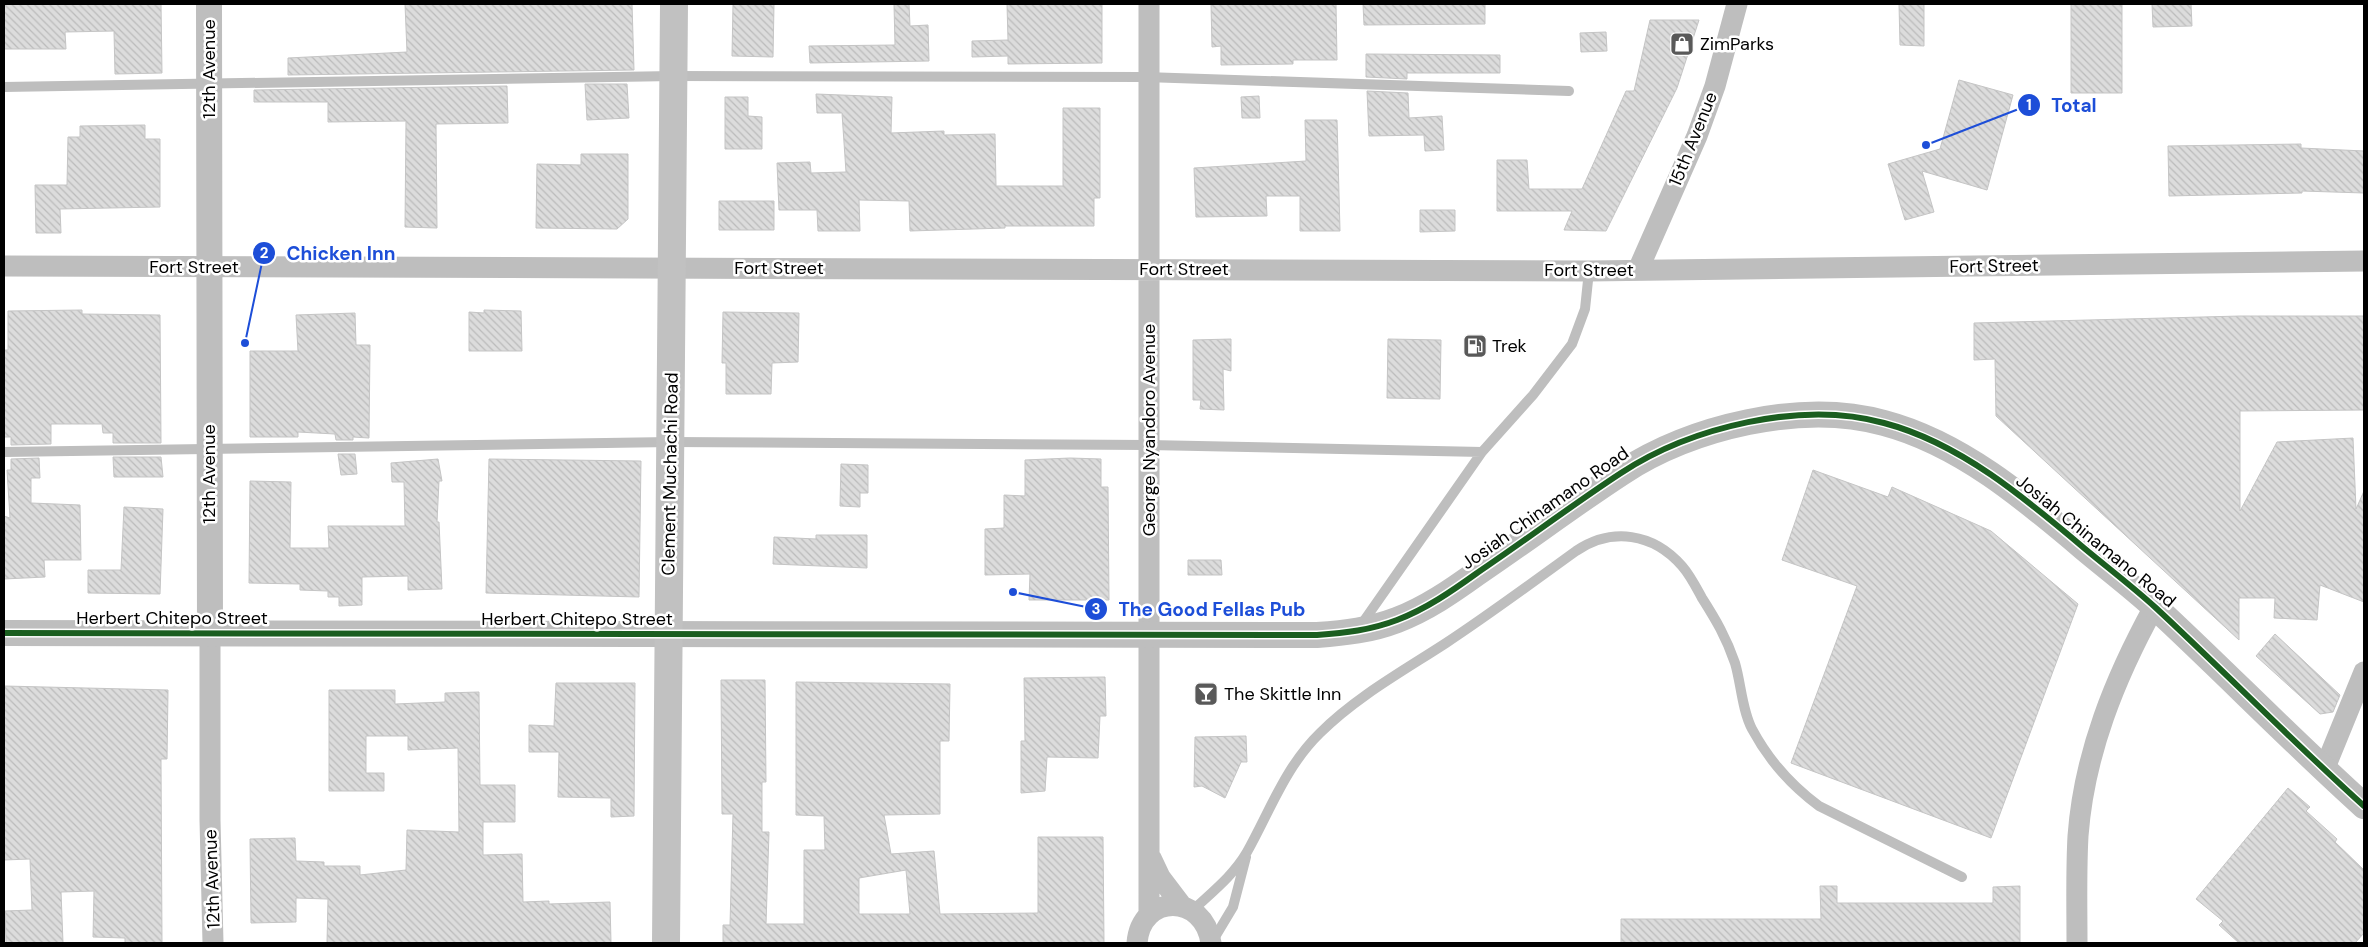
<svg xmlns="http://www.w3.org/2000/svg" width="2368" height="947" font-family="'DM Sans',sans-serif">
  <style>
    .building { fill: url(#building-back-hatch); stroke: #c5c5c5; fill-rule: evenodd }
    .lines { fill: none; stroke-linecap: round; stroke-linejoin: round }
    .service { stroke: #bebebe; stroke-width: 10 }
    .minor { stroke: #bebebe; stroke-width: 21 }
    .tertiary { stroke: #bebebe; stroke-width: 26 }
    .secondary { stroke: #c1c1c1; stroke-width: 28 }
    .cycleway-casing { stroke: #fff; stroke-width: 9 }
    .cycleway { stroke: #1b5e20; stroke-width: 6 }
    .labels { text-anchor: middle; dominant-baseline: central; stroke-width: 5; stroke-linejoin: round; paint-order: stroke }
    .poi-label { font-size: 18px; fill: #000; stroke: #fff; text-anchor: start }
    .street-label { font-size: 18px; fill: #000; stroke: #fff }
    .leader { fill: none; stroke: #1d4ed8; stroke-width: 2 }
    .callout-dot { fill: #1d4ed8; stroke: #fff; stroke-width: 2 }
    .mark-label { font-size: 15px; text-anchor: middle; font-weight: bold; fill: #fff }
    .callout-label { font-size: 19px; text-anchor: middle; font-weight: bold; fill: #1d4ed8; stroke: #fff; stroke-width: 5; stroke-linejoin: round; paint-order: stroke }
  </style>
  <defs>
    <pattern id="building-back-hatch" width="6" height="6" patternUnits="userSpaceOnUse" patternTransform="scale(1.25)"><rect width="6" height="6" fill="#dcdcdc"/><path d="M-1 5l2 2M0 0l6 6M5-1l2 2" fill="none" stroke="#bbb"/></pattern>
  </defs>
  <rect width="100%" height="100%" fill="#fff"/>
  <path class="building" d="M4,4H161L162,73L115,74L114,31L65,32L66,49H4Z
    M405,4H632L634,70L288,75V58L407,52Z
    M733,4H774L773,57L732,56Z
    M894,4H909L910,26L928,25L929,61L810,63L809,46L895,45Z
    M1007,4H1102V63L1008,64V56L972,57V41L1008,40Z
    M1211,4H1336L1337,60H1293V64L1221,65V46L1212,47Z
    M1363,4H1485V24L1364,25Z
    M1899,4H1924V46L1900,45Z
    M2071,4H2122V93H2071Z
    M2152,4H2191L2192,26L2153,27Z
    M1650,20H1699L1677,88L1606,231L1564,230L1572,211H1497V160H1527L1529,189H1582L1626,91H1634Z
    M1606,32L1607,51L1581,52L1580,33Z
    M1366,54L1500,55V73H1407V79L1366,77Z
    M1959,80L2013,95L1987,190L1922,171L1934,212L1905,220L1888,164L1940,149Z
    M585,84H627L629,118L587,120Z
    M507,86L508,123L436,124L437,228L405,227L406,121L328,122V102H254V90Z
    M1367,91L1408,93L1409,118L1442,116L1444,150L1425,151L1424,135L1369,136Z
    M816,94L892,97L891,133L944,131V135L995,134L996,186H1063V108H1100V198H1094V226H1005V228L910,231L909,201L859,200L860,231H818L817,210H779L777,163L810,162L811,173L846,172L842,113H817Z
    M1259,96L1260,118H1242L1241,97Z
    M725,97H748V116L762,117V149H725Z
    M1305,120H1337L1340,231H1300V196H1266L1267,216L1196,217L1194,168L1306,161Z
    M145,125V139H160V207L60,209L61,233H36L35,185H67L68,137H80V126Z
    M2301,144V148L2364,151V193L2302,191V193L2169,196L2168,146Z
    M581,154H628V219L617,229L536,228L537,164L581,165Z
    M719,201H774V230H719Z
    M1420,210H1455V231L1420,232Z
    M82,310V314L160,315L161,443H113V433H103L102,424H51V444L11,445V437H4V350H8V311Z
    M484,310L521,311L522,351H469V312L484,313Z
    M723,312L799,313L798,362L772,363L771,394H726V363H722Z
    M355,313L356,345H370L369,438L353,437V440H336L335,434L298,432V437H250V351H298L296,315Z
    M2240,316H2364V410L2240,411V511L2277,442L2353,438L2356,509L2364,491V602L2320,585L2317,620L2274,618L2275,598H2239V640L1996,416L1995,359L1974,360V323Z
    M1231,339V371L1223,369L1224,410L1200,409L1201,400H1193V340Z
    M1388,339L1441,340L1440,399L1387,398Z
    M338,454H355L357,474L341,475Z
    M113,457H161L163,477H114Z
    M39,458L40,478H31V503L80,505L81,560H44L45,577L4,579V516L10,518L7,470H11V459Z
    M1070,458L1101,459V487H1108L1109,600H1029L1030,574L985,575V529L1004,528V495L1025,496V460Z
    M438,459L442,481H439L437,522H439L442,589L408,590V576L362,577V605L339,606V597H328V591L300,590V584L249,583L250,481L291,482L290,548H329L328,526H405L404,482H392L391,463Z
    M489,459L641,461L639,597L486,593Z
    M841,464L868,465V493H860V507L840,506Z
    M1813,470L1888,497L1892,487L1991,531L2078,604L1991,838L1791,763L1857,586L1782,560Z
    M124,507L163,509L160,594L88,593V570H121Z
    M816,535H867V568L773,564L774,537L816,539Z
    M1188,560H1221L1222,575H1188Z
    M2275,634L2340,695L2333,712L2320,714L2256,656Z
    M1105,677L1106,716H1100L1098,758L1047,757L1045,791L1021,793V741H1025L1024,678Z
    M721,680H765L766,782H762V832H769L766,924H804V850H825L824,816L796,815V682L950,684L949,741H940V814L884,815L891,854L934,851L940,914L1038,913V837H1103L1104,943H723V925H730L733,814H722ZM906,870L910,914H859V878Z
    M556,683H635L634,816L611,817V798L558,797L559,752H529V725L554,726Z
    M4,686L168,690L167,759H161L162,943H125V938L93,937L94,891L61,892L63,943H6L5,911L32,910L30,859L4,860Z
    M329,690H395V704L445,702V693L479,692L480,785H515V822H483V855L522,854L523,902L549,901V904L610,902L611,943H327L328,899L296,898V922L251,923L250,839L295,838L296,861L324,862V866H360V875L406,870L407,830L459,832L458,748L408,750V736H366V773H384V791H329Z
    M1246,736L1247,762H1241L1225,798L1202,786L1194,787L1195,737Z
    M2288,788L2310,807L2306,811L2337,839L2335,842L2364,870V933L2355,943H2239L2219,925L2223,921L2196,899Z
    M1820,886H1837V903H1993V887L2020,886V942L1621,943V919H1821Z"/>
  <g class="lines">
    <path class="service" d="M4,87L674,76L1145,77L1569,91
      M4,452L670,442L1149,445L1482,452
      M1361,625L1482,452L1533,395L1572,344L1585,309L1589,271
      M1193,910C1212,892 1233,876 1247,852C1270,811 1285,767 1320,733C1356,697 1403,671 1446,643C1490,614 1533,582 1576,551C1612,527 1653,533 1682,566C1690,575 1696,587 1702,598C1716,620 1726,637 1735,663C1741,683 1742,710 1752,729C1768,759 1792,786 1819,806L1962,877
      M1212,942L1233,907L1246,857"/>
    <path class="minor" d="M4,266L1589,271L2364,261
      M1638,270L1697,136L1715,86L1737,4
      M210,633V820L213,943
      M2324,770L2364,672
      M1151,858L1160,877L1182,906
      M1149,915V4
      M1137,943C1141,893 1204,893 1211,943
      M2077,943C2077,908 2076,872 2078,836C2084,754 2115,678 2154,607"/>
    <path class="tertiary" d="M209,4L210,633
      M4,633L1317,635C1345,633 1371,630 1397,620C1426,609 1452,591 1477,573C1526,540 1572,505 1621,473C1691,427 1802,400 1884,423C1960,443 2025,498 2084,548C2108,568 2133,587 2156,608C2226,673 2293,742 2364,806"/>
    <path class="secondary" d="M666,943L674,4"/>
    <g class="cycleway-casing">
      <path id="cycleway" d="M4,633L1317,635C1345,633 1371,630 1397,620C1426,609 1452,591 1477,573C1526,540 1572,505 1621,473C1691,427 1802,400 1884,423C1960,443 2025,498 2084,548C2108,568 2133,587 2156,608C2226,673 2293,742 2364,806"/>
    </g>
    <use href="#cycleway" class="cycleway"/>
  </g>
  <defs>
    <g id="shop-square" transform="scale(1.25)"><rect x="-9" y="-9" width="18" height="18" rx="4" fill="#595959" stroke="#fff"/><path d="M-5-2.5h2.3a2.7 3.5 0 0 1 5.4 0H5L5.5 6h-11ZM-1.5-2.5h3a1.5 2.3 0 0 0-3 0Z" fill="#fff"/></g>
    <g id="fuel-square" transform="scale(1.25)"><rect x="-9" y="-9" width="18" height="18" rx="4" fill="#595959" stroke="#fff"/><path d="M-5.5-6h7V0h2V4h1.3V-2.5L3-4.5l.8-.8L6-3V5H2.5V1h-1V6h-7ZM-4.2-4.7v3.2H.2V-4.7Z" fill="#fff"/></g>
    <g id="bar-square" transform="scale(1.25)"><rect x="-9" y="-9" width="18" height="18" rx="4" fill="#595959" stroke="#fff"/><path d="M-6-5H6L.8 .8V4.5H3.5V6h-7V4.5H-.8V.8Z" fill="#fff"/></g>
  </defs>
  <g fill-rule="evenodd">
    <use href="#shop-square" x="1682" y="44"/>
    <use href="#fuel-square" x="1475" y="346"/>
    <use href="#bar-square" x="1206" y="694"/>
  </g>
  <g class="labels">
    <g class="poi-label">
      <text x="1700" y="44">ZimParks</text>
      <text x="1492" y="346">Trek</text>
      <text x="1224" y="694">The Skittle Inn</text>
    </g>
    <g class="street-label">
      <text transform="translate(209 69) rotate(-90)">12th Avenue</text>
      <text transform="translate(1693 139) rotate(-68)">15th Avenue</text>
      <text transform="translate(1994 266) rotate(-1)">Fort Street</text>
      <text x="194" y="267">Fort Street</text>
      <text x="779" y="268">Fort Street</text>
      <text x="1184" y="269">Fort Street</text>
      <text x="1589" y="270">Fort Street</text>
      <text transform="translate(1149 430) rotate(-90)">George Nyandoro Avenue</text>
      <text transform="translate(209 474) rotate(-90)">12th Avenue</text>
      <text transform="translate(670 474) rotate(-89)">Clement Muchachi Road</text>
      <text transform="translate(1545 508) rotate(-35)">Josiah Chinamano Road</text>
      <text transform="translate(2096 541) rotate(39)">Josiah Chinamano Road</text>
      <text x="172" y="618">Herbert Chitepo Street</text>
      <text x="577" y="619">Herbert Chitepo Street</text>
      <text transform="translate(212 879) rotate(-92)">12th Avenue</text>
    </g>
  </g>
  <path class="leader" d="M1926 145L2029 105M245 343L264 253M1013 592L1096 609"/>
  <g class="callout-dot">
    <circle cx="1926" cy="145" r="5"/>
    <circle cx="245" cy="343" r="5"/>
    <circle cx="1013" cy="592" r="5"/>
    <circle cx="2029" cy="105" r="12"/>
    <circle cx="264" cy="253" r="12"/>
    <circle cx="1096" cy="609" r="12"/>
  </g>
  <g class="mark-label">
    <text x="2029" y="110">1</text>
    <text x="264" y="258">2</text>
    <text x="1096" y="614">3</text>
  </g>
  <g class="callout-label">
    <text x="2074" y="112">Total</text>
    <text x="341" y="260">Chicken Inn</text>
    <text x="1212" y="616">The Good Fellas Pub</text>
  </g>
  <rect width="2368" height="947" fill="none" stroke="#000000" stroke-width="10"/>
</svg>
